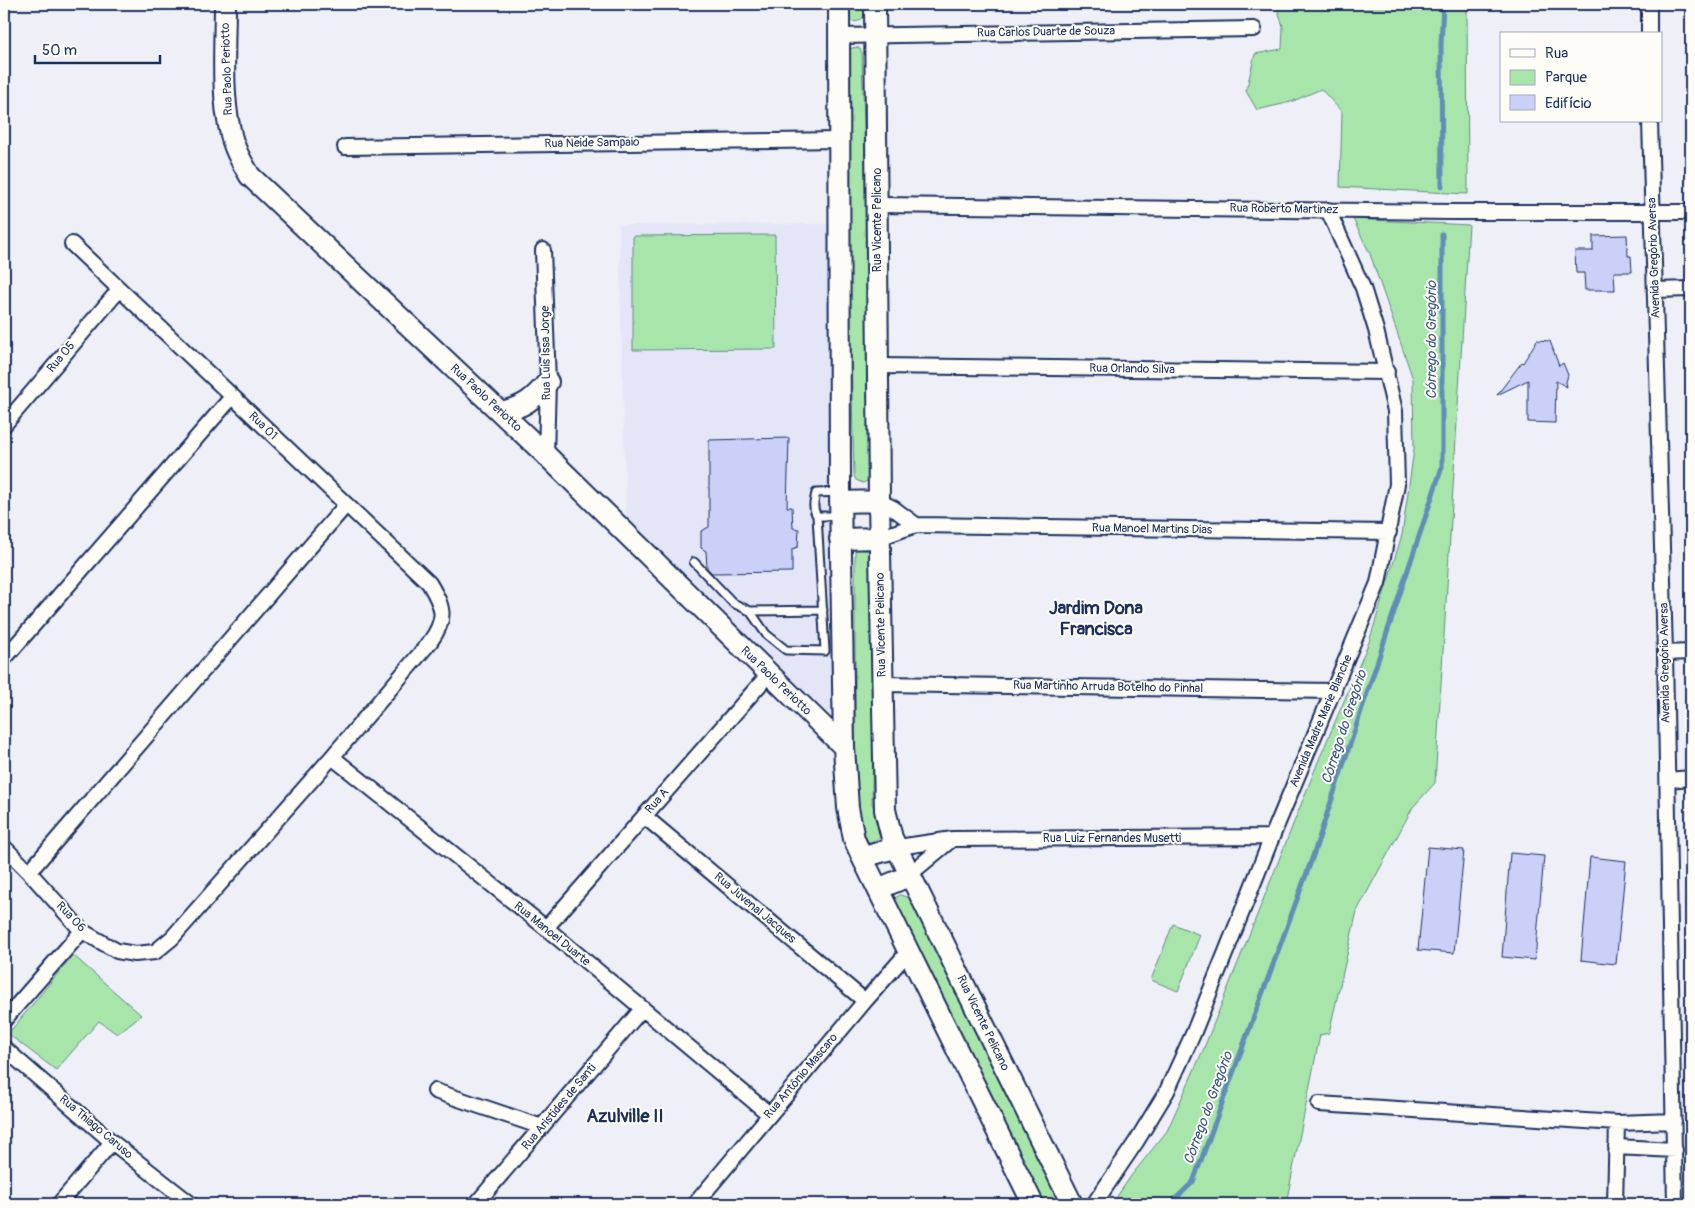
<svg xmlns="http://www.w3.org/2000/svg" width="1695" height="1208" font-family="Pangolin,sans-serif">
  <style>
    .built { fill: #e4e6f7 }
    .green { fill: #a8e5ab; stroke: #628a84 }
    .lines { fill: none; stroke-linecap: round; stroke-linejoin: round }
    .stream { stroke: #618eb6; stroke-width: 5 }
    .building { fill: #cbd0f8; stroke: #1b2f5e }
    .lane-casing { stroke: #1b2f5e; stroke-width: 11 }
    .street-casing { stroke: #1b2f5e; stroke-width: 18 }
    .secondary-casing { stroke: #1b2f5e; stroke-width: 24 }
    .lane { stroke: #fdfcf7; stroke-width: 7 }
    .street { stroke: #fdfcf7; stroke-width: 14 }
    .secondary { stroke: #fdfcf7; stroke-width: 20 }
    .labels { text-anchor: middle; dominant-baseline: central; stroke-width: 4; stroke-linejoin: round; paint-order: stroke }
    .street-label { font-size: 12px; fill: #1b2f5e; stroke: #fdfcf7 }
    .water-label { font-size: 14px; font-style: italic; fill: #385782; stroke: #fdfcf7 }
    .district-label { font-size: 18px; font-weight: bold; fill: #1b2f5e; stroke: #fdfcf7 }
  </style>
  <rect width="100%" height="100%" fill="#eeeff7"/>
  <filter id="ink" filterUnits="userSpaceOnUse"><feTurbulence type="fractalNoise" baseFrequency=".02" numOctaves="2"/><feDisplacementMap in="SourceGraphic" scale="10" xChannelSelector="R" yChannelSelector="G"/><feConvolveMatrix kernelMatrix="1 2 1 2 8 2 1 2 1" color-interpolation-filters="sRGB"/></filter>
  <g filter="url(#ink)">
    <path class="built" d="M829,224L836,703L834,713L829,716H823L626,523L619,225Z"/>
    <path class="green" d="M843,4H866C866,14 862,26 849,20Z
      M1276,4H1467L1468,194L1340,187L1342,112L1321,89L1291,102L1257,110L1246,91L1255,54L1282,49L1283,26Z
      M857,47L860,49L862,53L873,476L872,479L863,483L856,480L854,476L844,59L848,49Z
      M1353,219L1469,225L1435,783L1413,807L1357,911L1329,1033L1320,1035L1286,1204H1112L1131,1176L1167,1131L1204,1048L1318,762L1369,642L1402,535L1414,449L1413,379L1370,254Z
      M775,235L776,349L633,350V236Z
      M870,545L875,555L872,804L878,814L883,833C880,839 875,841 868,842L862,834L855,808V551L856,547Z
      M900,895L911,898L1062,1204H1042L894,904L895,898Z
      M1173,924L1200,935L1178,991L1151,980Z
      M73,955L141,1015L117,1034L99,1021L56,1070L8,1034Z"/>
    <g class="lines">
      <path class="stream" d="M1442,186L1441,44L1443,4
        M1170,1204L1193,1182L1313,856L1442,467V234"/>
    </g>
    <path class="building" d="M1627,235L1628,256H1631L1632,272H1614L1615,290H1585L1584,273H1576L1575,251H1593V236Z
      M1537,340L1550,341L1559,366L1563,363L1568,375L1566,382L1567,387L1556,381L1555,423L1528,422V380L1497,395L1522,362L1523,363Z
      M789,438L787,507H792L793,528L799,529L798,547L792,549V572L712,573L707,568L706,551L701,548V531L709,527V440Z
      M1428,847L1464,850L1454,953L1418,950Z
      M1510,853L1544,856L1535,960L1502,957Z
      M1590,857L1626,861L1616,964L1581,960Z"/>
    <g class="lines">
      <g class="lane-casing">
        <path id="lane" d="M817,516C812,508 814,502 816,493L840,492
          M694,562L733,603L750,611L823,610
          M750,611L766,634L786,650L825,651L817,516H840"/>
      </g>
      <g class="street-casing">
        <path id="street" d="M1649,4V34
          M839,36L1254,29
          M1650,121L1665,653L1675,1204
          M345,147L839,140
          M877,205L1449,212H1691
          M543,250L548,382L546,455
          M1655,290L1691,289
          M878,366L1387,372
          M4,425L119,290
          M879,501L893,508L916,525
          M879,538L916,525L1389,532
          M1665,653L1691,652
          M4,659L232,397
          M882,684L1334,691
          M332,757L546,928L769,1114
          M1668,780L1691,778
          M644,816L865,1001
          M4,847L29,872L82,931L117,951L135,954L155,952L172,938L332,757L430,642C447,618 444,608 429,583L72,244
          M898,847L953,839L1272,837
          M29,872L346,505
          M910,874L952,839
          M546,928L769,674
          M4,1020L82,931
          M4,1048L112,1142L191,1204
          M435,1091L542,1127
          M1319,1104L1617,1123L1674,1121
          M1616,1147L1675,1150
          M59,1204L112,1142
          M476,1204L642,1009
          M695,1204L865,1001L909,951
          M1094,1204L1136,1142L1167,1091L1193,1034L1272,837L1378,583L1397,484L1395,411L1376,330L1363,288L1328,210
          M1615,1204L1617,1123"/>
      </g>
      <g class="secondary-casing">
        <path id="secondary" d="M225,4C225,43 221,92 230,130C233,147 241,161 250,176L546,455L844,747
          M839,4L840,492L844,747L848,808L854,839L863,859L1033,1204
          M875,4L879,501L885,810L892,838L1072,1204
          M501,412C524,407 533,400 548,382
          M840,502L879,501
          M840,539L879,538
          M863,859L874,854L898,847
          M878,889L904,878L910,874"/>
      </g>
      <use href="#lane" class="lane"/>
      <use href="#street" class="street"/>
      <use href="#secondary" class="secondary"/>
    </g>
  </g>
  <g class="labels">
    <g class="street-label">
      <text transform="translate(1046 32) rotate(-1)">Rua Carlos Duarte de Souza</text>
      <text transform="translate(227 69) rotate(-92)">Rua Paolo Periotto</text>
      <text transform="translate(592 143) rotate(-1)">Rua Neide Sampaio</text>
      <text transform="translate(1284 209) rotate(1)">Rua Roberto Martinez</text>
      <text transform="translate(877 220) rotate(-90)">Rua Vicente Pelicano</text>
      <text transform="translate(1654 258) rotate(-92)">Avenida Gregório Aversa</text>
      <text transform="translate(546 353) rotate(-91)">Rua Luis Issa Jorge</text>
      <text transform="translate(61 357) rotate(-50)">Rua 05</text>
      <text transform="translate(1132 369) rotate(1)">Rua Orlando Silva</text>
      <text transform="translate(486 398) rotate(43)">Rua Paolo Periotto</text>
      <text transform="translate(263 426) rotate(44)">Rua 01</text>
      <text transform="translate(1152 529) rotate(1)">Rua Manoel Martins Dias</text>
      <text transform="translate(881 625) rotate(-91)">Rua Vicente Pelicano</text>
      <text transform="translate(1665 663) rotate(-91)">Avenida Gregório Aversa</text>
      <text transform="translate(776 681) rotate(44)">Rua Paolo Periotto</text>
      <text transform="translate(1108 687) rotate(1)">Rua Martinho Arruda Botelho do Pinhal</text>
      <text transform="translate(1321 721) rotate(-67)">Avenida Madre Marie Blanche</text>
      <text transform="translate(657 801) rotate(-49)">Rua A</text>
      <text x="1112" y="838">Rua Luiz Fernandes Musetti</text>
      <text transform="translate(755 908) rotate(40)">Rua Juvenal Jacques</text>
      <text transform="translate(71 917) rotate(46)">Rua 06</text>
      <text transform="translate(552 934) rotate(39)">Rua Manoel Duarte</text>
      <text transform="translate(983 1023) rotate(64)">Rua Vicente Pelicano</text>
      <text transform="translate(801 1076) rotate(-50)">Rua Antônio Mascaro</text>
      <text transform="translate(559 1107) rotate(-50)">Rua Aristides de Santi</text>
      <text transform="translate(96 1127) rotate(40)">Rua Thiago Caruso</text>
    </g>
    <g class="water-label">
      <text transform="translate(1431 340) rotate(-90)">Córrego do Gregório</text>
      <text transform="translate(1344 727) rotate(-72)">Córrego do Gregório</text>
      <text transform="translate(1208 1108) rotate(-70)">Córrego do Gregório</text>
    </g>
    <g class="district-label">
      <text x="1096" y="608">Jardim Dona<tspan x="1096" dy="21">Francisca</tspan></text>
      <text x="625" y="1116">Azulville II</text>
    </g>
  </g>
  <rect width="1695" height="1208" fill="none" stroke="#fdfcf7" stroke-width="20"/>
  <rect x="10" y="10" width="1675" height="1188" fill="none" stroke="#1b2f5e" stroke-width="2" filter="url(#ink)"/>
  <rect x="1500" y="32" width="162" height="90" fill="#fdfcf7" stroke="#a3aaba"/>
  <rect x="1510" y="49" width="25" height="8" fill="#fdfcf7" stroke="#a3aaba"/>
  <text x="1545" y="58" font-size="15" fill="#1b2f5e">Rua</text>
  <rect x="1510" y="70" width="25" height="15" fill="#a8e5ab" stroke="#a3aaba"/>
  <text x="1545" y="82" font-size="15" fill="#1b2f5e">Parque</text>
  <rect x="1510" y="95" width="25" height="15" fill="#cbd0f8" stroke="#a3aaba"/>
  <text x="1545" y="108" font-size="15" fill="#1b2f5e">Edifício</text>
  <path d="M35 55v8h125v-8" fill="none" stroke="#1b2f5e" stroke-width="2.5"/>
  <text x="42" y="55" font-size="15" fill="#1b2f5e" stroke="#fdfcf7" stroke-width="4" paint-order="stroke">50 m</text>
</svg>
